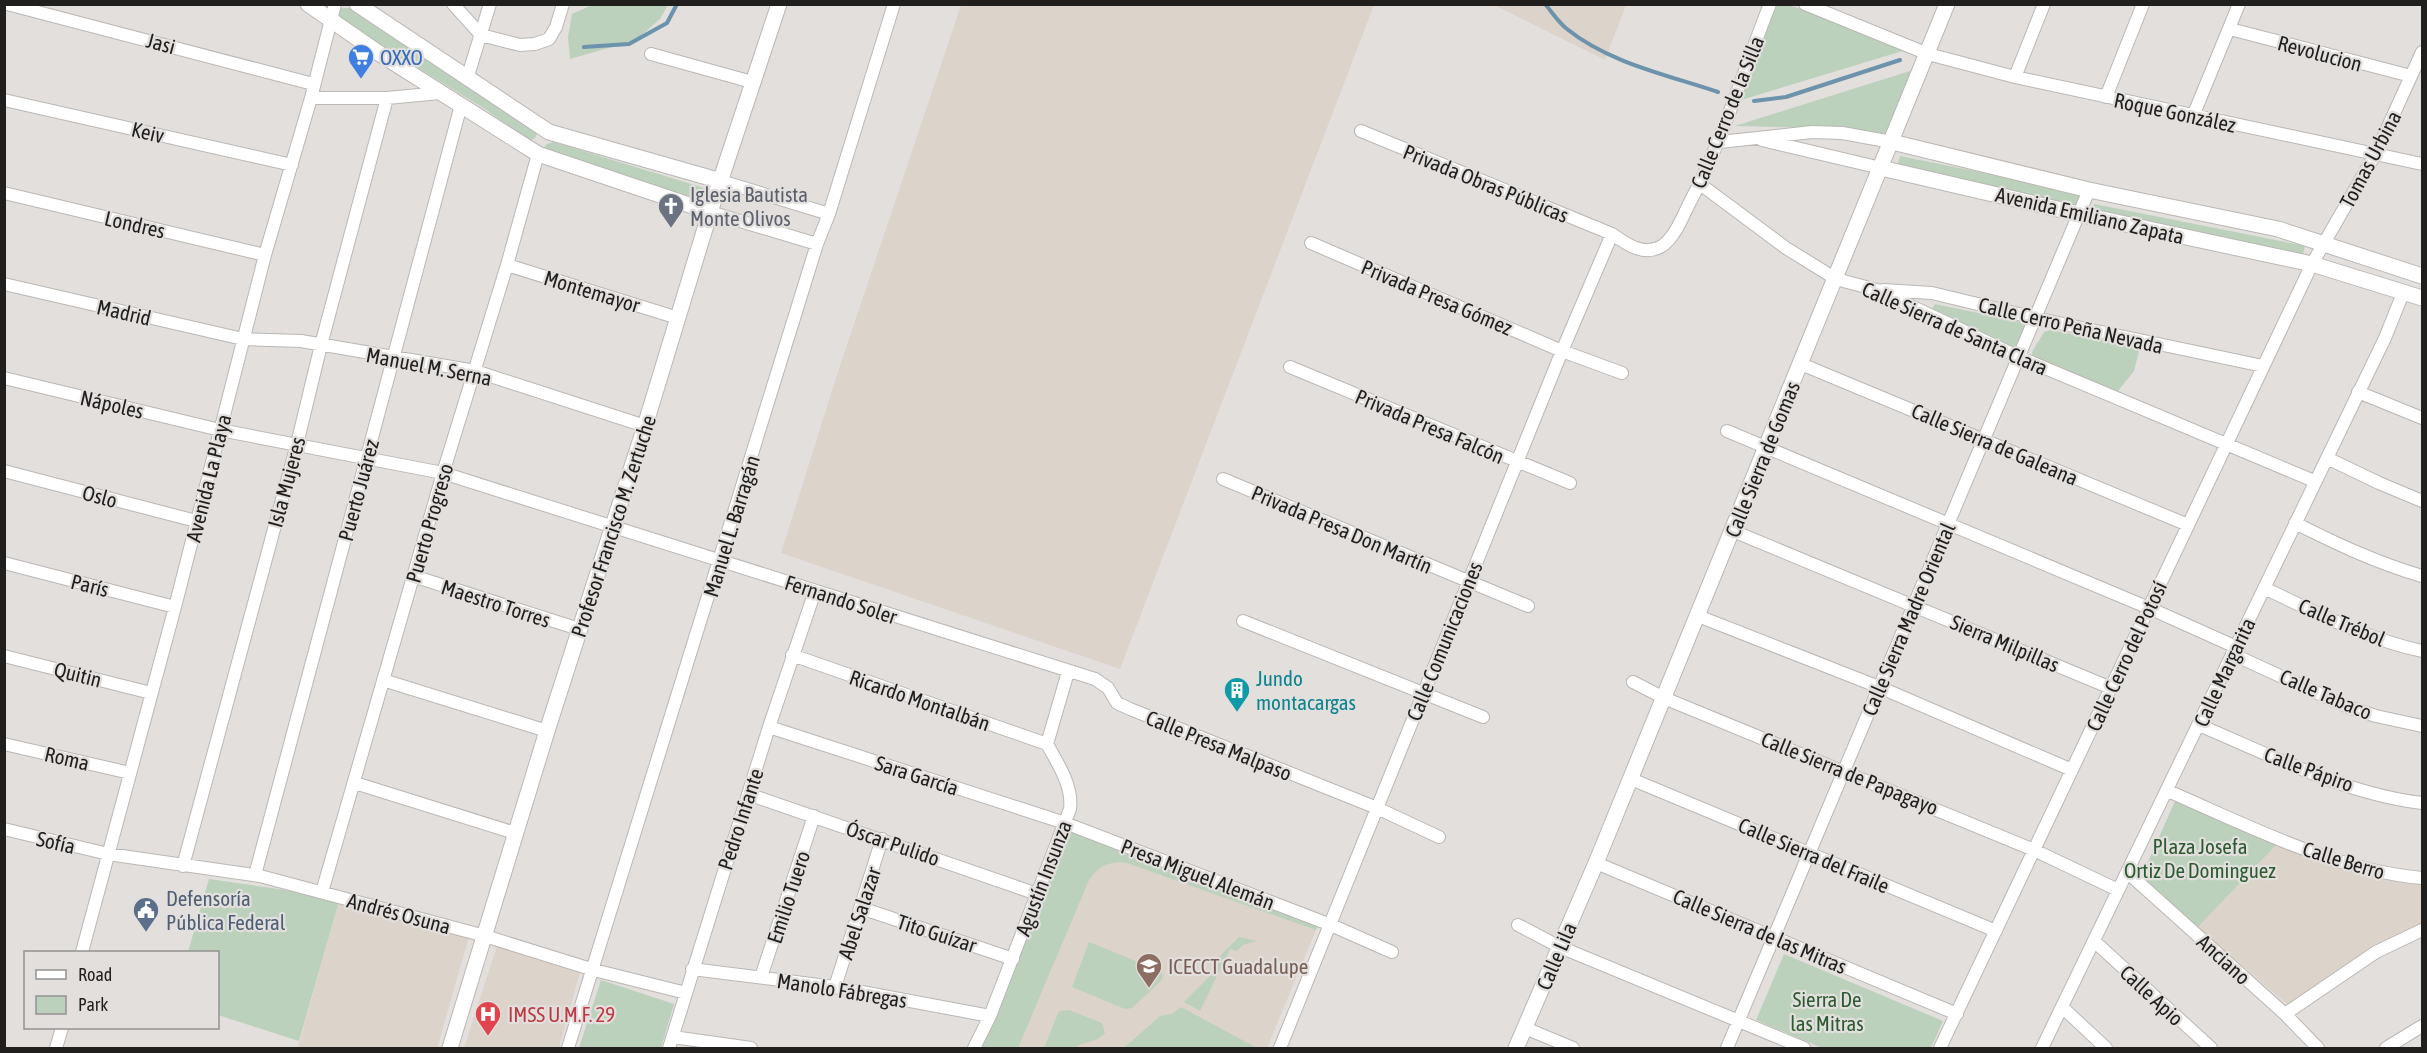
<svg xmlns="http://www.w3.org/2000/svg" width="2427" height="1053" font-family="'Asap Condensed',sans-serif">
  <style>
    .built { fill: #dcd3cb }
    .green { fill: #bbd1bc }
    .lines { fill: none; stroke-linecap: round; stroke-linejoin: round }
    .stream { stroke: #6c93ab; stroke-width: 4 }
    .minor-casing { stroke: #bab7b4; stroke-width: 14 }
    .tertiary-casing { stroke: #bab7b4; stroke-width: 17 }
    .minor { stroke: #fff; stroke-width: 12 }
    .tertiary { stroke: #fff; stroke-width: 15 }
    .labels { text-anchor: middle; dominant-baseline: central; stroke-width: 4.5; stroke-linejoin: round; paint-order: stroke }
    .street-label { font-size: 21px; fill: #201f1e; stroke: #e2dfdd }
    .shop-label { font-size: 21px; fill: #366cbe; stroke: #e2dfdd; text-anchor: start }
    .worship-label { font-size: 21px; fill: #5b616d; stroke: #e2dfdd; text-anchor: start }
    .culture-label { font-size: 21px; fill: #0d838f; stroke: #e2dfdd; text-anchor: start }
    .park-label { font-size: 21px; fill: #2c5b31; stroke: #e2dfdd }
    .service-label { font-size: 21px; fill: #4e5e75; stroke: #e2dfdd; text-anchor: start }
    .education-label { font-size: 21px; fill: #785e54; stroke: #e2dfdd; text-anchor: start }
    .health-label { font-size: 21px; fill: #be3a42; stroke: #e2dfdd; text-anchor: start }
  </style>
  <rect width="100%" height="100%" fill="#e2dfdd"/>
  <path class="built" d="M961,5H1374L1120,669L781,553L836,378Z
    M1494,5H1626L1605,60Z
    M1072,829L1318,925L1267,1048H981Z
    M2279,842L2403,882L2422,883V923L2376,944L2287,1004L2198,927Z
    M340,898L469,937L437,1048H298Z
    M497,946L580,972L559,1048H464Z"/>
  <path class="green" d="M592,5V4L668,5L660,19L636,40L570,59L568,37L572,14Z
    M1777,5H1788L1895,37L1909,49L1731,103Z
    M340,8H349L537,130L536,137L530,141L485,109L339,19Z
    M1923,56L1893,134L1826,128L1735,126L1910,71Z
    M554,142L704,188L706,193L702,201L694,202L543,149L547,144Z
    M1900,156L2084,193L2076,215L1895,175Z
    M2094,204L2305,246L2300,265L2091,218Z
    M1935,304L2031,324L2017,353L1929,315Z
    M2051,330L2140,347L2134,371L2118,391L2036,364L2033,362L2032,352L2044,332Z
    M2175,801L2216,815L2279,842L2198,927L2141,878Z
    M1072,829L1318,925L1316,930L1127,863C1110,861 1099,865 1089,880L1018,1048H981Z
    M209,879L340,898L299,1041L218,1015V952H188Z
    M1239,937L1257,941L1243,945L1237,951L1230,949L1200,1011L1184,1002L1216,970L1217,959Z
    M1089,942L1160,971L1163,976L1160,982L1132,1008L1125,1009L1072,987Z
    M1784,954L1943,1021L1931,1048H1822L1756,1020Z
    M601,980L674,1004L661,1048H579Z
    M1181,1007L1257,1048H1124L1160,1016L1172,1014Z
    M1069,1010L1102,1023L1105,1033C1096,1044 1084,1040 1075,1048H1044L1059,1011Z"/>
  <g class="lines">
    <path class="stream" d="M1545,4C1552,12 1559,23 1567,29C1609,63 1668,75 1718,92
      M584,47L629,44L667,23L677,4
      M1754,101L1786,97L1900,60"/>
    <g class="minor-casing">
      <path id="minor" d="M7,4L313,84
        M453,4L481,35L520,45L535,44L549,39L556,27L563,4
        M1805,4L1928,54L2015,77L2422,164
        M2230,29L2411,76
        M651,54L752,82
        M2015,77L2044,4
        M467,79L490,4
        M2106,97L2143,4
        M311,98H387L440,93
        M4,100L292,165
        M2193,116L2239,4
        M1361,131L1612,234C1626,244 1644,257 1662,246C1675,237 1682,218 1689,204C1723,140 1743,72 1770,4
        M1762,140L1881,168
        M1720,142L1812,132L1842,133L1892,142
        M721,181L829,214
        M1700,184L1786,248L1836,279L1877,290L2019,357L2314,481
        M4,193L265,255
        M710,212L817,244
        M1311,243L1562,351L1622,373
        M507,265L678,318
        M4,284L243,339L301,341L475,371L645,426
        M1883,290L1932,293L2035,318L2263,366
        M1801,364L2188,525
        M1290,367L1570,483
        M4,378L220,430L443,473L1095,679L1108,688L1117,703L1130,709L1377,808L1439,837
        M2358,392L2422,418
        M1727,431L2149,608L2236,647
        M2327,458L2379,483L2422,501
        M4,471L196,521
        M1223,479L1528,606
        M2295,523C2337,544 2377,563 2422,576
        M1733,531L2111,688
        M4,563L175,607
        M413,576L579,629
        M2264,588C2315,612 2366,639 2422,651
        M1698,616L1879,687L2072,770
        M1243,621L1483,717
        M2232,654L2348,707L2376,716L2422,726
        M792,655L1047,744
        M4,656L151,693
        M383,680L547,731
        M1633,682L1664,698L2034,850L2118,890
        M2199,725C2270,755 2345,794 2422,803
        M769,727L1065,823L1331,925L1392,952
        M4,744L130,773
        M1631,779L1996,931
        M355,783L515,833
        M2168,791C2249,826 2333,870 2422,878
        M748,794L1037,894
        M4,829L108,854L260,876L485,936L594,970L686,993
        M1596,863L1957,1014
        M183,866L297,444L321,345L387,98
        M2127,872L2285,1014L2318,1048
        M255,875L461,105
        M322,892L443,473L507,265L538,154
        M861,908L1013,959
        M1518,925L1560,947L1804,1048
        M2094,941L2211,1048
        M82,952L175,607L265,255L311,98L335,4
        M692,969L835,987L990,1016
        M761,977L814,816
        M835,987L882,839
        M2062,1007L2106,1048
        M2285,1014L2376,952L2422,930
        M1525,1028L1573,1048
        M673,1037L751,1048
        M56,1048L62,1028
        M568,1048L817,244L829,214L894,4
        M669,1048L769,727L815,591
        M974,1048L990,1016L1070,809C1073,786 1058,764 1047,744L1068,672
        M1280,1048L1562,351L1612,234
        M1727,1048L2089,190
        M1940,1048L2312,264L2376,153L2422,52
        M2042,1048L2385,338L2403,293
        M2386,1048L2422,1026"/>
    </g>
    <g class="tertiary-casing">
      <path id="tertiary" d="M308,4L380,54L538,154L710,212
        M357,4L549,132L721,181
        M1892,142L2089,190L2278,229L2422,276
        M1881,168L2079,214L2312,264L2422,298
        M450,1048L547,731L645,426L710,212L779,4
        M1516,1048L1596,863L1947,4"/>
    </g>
    <use href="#minor" class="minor"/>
    <use href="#tertiary" class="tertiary"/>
  </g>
  <defs>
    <g id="supermarket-pin" transform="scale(1.35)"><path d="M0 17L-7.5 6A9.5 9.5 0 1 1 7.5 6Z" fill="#3f7fe0" stroke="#e2dfdd"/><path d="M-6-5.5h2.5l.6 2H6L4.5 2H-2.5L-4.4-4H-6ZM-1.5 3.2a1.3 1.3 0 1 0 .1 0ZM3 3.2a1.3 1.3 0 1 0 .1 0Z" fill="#fff"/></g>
    <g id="church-pin" transform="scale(1.35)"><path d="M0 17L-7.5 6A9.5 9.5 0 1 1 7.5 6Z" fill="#6b7280" stroke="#e2dfdd"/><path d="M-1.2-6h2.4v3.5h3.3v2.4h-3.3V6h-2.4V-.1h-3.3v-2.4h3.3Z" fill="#fff"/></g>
    <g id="building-pin" transform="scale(1.35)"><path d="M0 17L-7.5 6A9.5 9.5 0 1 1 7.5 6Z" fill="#0f9aa8" stroke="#e2dfdd"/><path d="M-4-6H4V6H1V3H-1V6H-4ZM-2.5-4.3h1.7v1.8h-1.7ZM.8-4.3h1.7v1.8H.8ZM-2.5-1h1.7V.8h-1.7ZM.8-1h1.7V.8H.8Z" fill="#fff"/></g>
    <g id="civic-pin" transform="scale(1.35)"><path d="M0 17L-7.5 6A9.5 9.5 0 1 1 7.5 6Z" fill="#5c6f8a" stroke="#e2dfdd"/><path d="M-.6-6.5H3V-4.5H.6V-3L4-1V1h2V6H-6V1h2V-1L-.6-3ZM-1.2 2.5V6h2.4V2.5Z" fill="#fff"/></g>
    <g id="school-pin" transform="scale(1.35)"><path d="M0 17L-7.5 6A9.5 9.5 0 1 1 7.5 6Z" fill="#8d6e63" stroke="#e2dfdd"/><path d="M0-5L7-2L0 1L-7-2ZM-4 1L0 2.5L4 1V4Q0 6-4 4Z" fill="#fff"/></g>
    <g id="hospital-pin" transform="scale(1.35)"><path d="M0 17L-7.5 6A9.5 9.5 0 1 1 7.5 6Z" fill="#e0444e" stroke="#e2dfdd"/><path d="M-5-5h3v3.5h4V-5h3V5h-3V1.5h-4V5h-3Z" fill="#fff"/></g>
  </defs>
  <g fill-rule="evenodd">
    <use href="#supermarket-pin" x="361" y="57"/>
    <use href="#church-pin" x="671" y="206"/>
    <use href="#building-pin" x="1237" y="690"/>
    <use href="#civic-pin" x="146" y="910"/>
    <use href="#school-pin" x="1149" y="966"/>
    <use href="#hospital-pin" x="488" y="1014"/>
  </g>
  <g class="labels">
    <g class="street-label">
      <text transform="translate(161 43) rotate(15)">Jasi</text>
      <text transform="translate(2320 53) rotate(15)">Revolucion</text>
      <text transform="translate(1727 112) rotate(-68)">Calle Cerro de la Silla</text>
      <text transform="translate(2175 112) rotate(12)">Roque González</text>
      <text transform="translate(148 132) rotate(13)">Keiv</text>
      <text transform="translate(2370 159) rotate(-62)">Tomas Urbina</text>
      <text transform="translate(1486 183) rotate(22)">Privada Obras Públicas</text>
      <text transform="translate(2090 215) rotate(13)">Avenida Emiliano Zapata</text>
      <text transform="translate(135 224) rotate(13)">Londres</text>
      <text transform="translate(592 291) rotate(17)">Montemayor</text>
      <text transform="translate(1437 297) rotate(23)">Privada Presa Gómez</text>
      <text transform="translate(124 312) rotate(13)">Madrid</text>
      <text transform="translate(2071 325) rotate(13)">Calle Cerro Peña Nevada</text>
      <text transform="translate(1955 328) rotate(24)">Calle Sierra de Santa Clara</text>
      <text transform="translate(429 366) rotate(11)">Manuel M. Serna</text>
      <text transform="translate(112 404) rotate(13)">Nápoles</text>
      <text transform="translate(1430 426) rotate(23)">Privada Presa Falcón</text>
      <text transform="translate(1995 444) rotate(23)">Calle Sierra de Galeana</text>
      <text transform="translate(1762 459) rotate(-68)">Calle Sierra de Gomas</text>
      <text transform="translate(208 478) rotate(-76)">Avenida La Playa</text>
      <text transform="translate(286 482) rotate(-75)">Isla Mujeres</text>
      <text transform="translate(358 490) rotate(-75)">Puerto Juárez</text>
      <text transform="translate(100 496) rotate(15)">Oslo</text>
      <text transform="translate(429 523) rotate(-74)">Puerto Progreso</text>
      <text transform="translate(613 526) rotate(-72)">Profesor Francisco M. Zertuche</text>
      <text transform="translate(731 526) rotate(-73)">Manuel L. Barragán</text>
      <text transform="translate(1342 529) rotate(23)">Privada Presa Don Martín</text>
      <text transform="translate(90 585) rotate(14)">París</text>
      <text transform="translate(841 599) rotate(18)">Fernando Soler</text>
      <text transform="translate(496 603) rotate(18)">Maestro Torres</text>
      <text transform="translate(1908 619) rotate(-67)">Calle Sierra Madre Oriental</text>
      <text transform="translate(2342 622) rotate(23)">Calle Trébol</text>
      <text transform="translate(1444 641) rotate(-68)">Calle Comunicaciones</text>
      <text transform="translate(2005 643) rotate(23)">Sierra Milpillas</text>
      <text transform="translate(2126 656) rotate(-65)">Calle Cerro del Potosí</text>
      <text transform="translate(2224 672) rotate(-65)">Calle Margarita</text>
      <text transform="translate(78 674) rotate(14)">Quitin</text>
      <text transform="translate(2326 694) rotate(23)">Calle Tabaco</text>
      <text transform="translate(920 700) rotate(19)">Ricardo Montalbán</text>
      <text transform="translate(1219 745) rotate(22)">Calle Presa Malpaso</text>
      <text transform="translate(67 758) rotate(13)">Roma</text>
      <text transform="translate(2309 769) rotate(20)">Calle Pápiro</text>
      <text transform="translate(1850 773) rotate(22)">Calle Sierra de Papagayo</text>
      <text transform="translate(917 775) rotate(18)">Sara García</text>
      <text transform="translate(740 819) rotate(-72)">Pedro Infante</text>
      <text transform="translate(56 842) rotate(13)">Sofía</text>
      <text transform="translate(893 843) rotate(19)">Óscar Pulido</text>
      <text transform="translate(1814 855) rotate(23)">Calle Sierra del Fraile</text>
      <text transform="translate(2344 860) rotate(17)">Calle Berro</text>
      <text transform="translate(1198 874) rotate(21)">Presa Miguel Alemán</text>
      <text transform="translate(1043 878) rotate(-69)">Agustín Insunza</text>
      <text transform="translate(788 897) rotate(-72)">Emilio Tuero</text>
      <text transform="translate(399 913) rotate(15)">Andrés Osuna</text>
      <text transform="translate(859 913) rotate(-72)">Abel Salazar</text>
      <text transform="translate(1760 931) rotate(23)">Calle Sierra de las Mitras</text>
      <text transform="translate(937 933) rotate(18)">Tito Guízar</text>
      <text transform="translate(1556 956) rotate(-67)">Calle Lila</text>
      <text transform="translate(2224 959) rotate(42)">Anciano</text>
      <text transform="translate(842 990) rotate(9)">Manolo Fábregas</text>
      <text transform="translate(2152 995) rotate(43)">Calle Apio</text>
    </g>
    <g class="shop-label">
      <text x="380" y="57">OXXO</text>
    </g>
    <g class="worship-label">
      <text x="690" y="194">Iglesia Bautista<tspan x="690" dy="24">Monte Olivos</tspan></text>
    </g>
    <g class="culture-label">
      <text x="1256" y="678">Jundo<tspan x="1256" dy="24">montacargas</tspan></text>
    </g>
    <g class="park-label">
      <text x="2200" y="846">Plaza Josefa<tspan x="2200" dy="24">Ortiz De Dominguez</tspan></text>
      <text x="1827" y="999">Sierra De<tspan x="1827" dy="24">las Mitras</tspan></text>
    </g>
    <g class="service-label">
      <text x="166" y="898">Defensoría<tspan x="166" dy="24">Pública Federal</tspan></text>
    </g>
    <g class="education-label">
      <text x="1168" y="966">ICECCT Guadalupe</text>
    </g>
    <g class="health-label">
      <text x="508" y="1014">IMSS U.M.F. 29</text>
    </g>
  </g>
  <rect width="2427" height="1053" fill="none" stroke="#201f1e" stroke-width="12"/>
  <rect x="24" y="951" width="195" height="78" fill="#e2dfdd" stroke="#949291" stroke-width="1.5"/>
  <rect x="36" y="970" width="30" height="9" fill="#ffffff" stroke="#949291" stroke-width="1.5"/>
  <text x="78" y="981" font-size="18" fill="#201f1e">Road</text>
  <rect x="36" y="996" width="30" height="18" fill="#bbd1bc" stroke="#949291" stroke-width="1.5"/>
  <text x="78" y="1011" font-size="18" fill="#201f1e">Park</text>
</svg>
